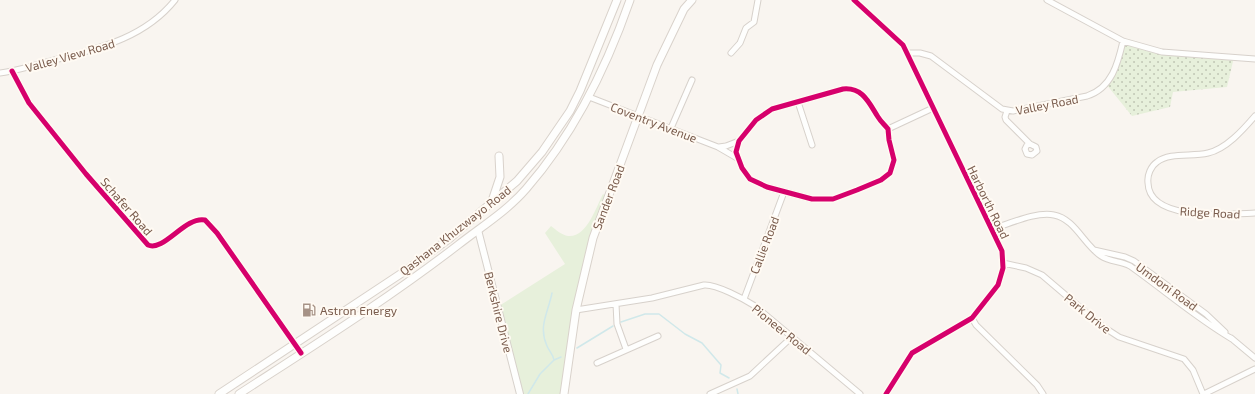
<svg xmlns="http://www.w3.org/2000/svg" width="1255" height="394" font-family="'Exo 2',sans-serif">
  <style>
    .grass { fill: url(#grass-dots) }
    .park { fill: #e7f0db }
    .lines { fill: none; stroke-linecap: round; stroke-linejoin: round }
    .stream { stroke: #d0e8ea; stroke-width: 1.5 }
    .minor-casing { stroke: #d7d1cb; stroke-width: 7 }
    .tertiary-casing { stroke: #d7d1cb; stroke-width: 8 }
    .secondary-casing { stroke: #d9d2cb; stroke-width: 9 }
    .minor { stroke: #fefefd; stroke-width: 5 }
    .tertiary { stroke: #fefefd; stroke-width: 6 }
    .secondary { stroke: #fefefd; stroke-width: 7 }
    .cycleway-casing { stroke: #fffaf3; stroke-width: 8 }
    .cycleway { stroke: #d6006c; stroke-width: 5 }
    .labels { text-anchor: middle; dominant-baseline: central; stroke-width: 4; stroke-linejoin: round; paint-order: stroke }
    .street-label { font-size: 12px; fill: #7a5c4d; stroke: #fffaf3 }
    .poi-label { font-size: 12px; fill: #7a5c4d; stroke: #fffaf3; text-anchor: start }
  </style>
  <defs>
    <pattern id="grass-dots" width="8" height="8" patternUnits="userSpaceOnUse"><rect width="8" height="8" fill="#e7f0db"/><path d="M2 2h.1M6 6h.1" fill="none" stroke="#c0c6b4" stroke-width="1.8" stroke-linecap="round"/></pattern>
  </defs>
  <rect width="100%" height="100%" fill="#f9f5f0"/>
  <path class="grass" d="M1124,41L1148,49L1234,57L1227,87L1173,92L1170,107L1132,116L1106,84Z"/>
  <path class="park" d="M603,194L609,198L589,252L564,394H520L499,306L565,264L545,233L551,226C556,230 562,235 568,236C587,238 596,207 603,194Z"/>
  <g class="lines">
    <path class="stream" d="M621,322L645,314H659L685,334L702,343L721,365L720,373L729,378
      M577,348L613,326
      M554,360L561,357
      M737,389L738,394
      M528,394L540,374L554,360C553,354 549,351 547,346C538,326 548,313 552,293"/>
    <g class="minor-casing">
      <path id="minor" d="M854,0L903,45L1002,251L1003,268L998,285L972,318L912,353L886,394
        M1047,0L1123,41L1162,52L1255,59
        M731,53L740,43L746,28L754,22L758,0
        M908,53H920L931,56L1002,109L1013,111L1087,96C1112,88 1118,63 1123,41
        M12,71L29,103L86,174L148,245C164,252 185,216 205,220L217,233L301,353
        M0,73C17,71 34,65 51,61C96,49 144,39 175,0
        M843,89C863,87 869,103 878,117C881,122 885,125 888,129L889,140L894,160L890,173L881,180L857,190L833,199H812L767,187L750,179L742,168L736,152L739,141L756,120L772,109Z
        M589,97L718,147L737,158
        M798,102L812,145
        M1007,111L1005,117L1006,120L1030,144L1036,147L1037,151L1032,155L1027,154L1025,149L1027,145L1030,144
        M1255,116C1243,130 1226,149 1208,153C1192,157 1170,152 1157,162C1151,166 1147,175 1148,183C1149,222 1229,214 1255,213
        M671,128L692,80
        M888,129L933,108
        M719,147L726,146L739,141
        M992,229C1009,224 1037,211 1054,215C1075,219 1084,245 1101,256C1110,262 1121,261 1130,266C1164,290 1196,318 1232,339
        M1094,250L1125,257L1134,261L1206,314L1225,332
        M1003,263L1026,268L1042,275L1102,326L1119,337L1184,359L1193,370L1203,394
        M744,299L784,192
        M616,304L617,324L626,349
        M576,310L652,298L704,285C716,284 744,299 755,306L860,394
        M972,318L976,325L1037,385L1043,394
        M1231,338L1255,358
        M597,363L658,336
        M710,394L750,376L793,336
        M1204,394L1255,369"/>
    </g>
    <g class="tertiary-casing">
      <path id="tertiary" d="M478,230L520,394"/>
    </g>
    <g class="secondary-casing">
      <path id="secondary" d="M492,201L500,177L499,156
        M219,394L405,271L450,238L517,181L542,152L570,111L580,91L617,0
        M239,394C313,346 388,299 458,245C481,227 507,211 526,189C574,134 606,69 630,0
        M564,394L576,310L593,238L657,65L684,9L692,0"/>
    </g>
    <use href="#minor" class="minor"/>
    <use href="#tertiary" class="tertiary"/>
    <use href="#secondary" class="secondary"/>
    <g class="cycleway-casing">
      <path id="cycleway" d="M854,0L903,45L1002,251L1003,268L998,285L972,318L912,353L886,394
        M12,71L29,103L86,174L148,245C164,252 185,216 205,220L217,233L301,353
        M843,89C863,87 869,103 878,117C881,122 885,125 888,129L889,140L894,160L890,173L881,180L857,190L833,199H812L767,187L750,179L742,168L736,152L739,141L756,120L772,109Z"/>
    </g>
    <use href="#cycleway" class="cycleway"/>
  </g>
  <defs>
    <g id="fuel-bare" transform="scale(1.08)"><path d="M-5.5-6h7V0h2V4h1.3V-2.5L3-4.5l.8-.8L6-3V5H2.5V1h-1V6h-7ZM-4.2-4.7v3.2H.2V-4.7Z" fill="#a69286" stroke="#fffaf3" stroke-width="2.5" paint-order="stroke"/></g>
  </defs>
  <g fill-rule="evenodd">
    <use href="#fuel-bare" x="309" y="310"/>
  </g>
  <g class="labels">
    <g class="street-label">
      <text transform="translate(70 55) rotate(-16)">Valley View Road</text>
      <text transform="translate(1047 104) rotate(-11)">Valley Road</text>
      <text transform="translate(654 122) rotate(21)">Coventry Avenue</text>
      <text transform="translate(608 197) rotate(-69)">Sander Road</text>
      <text transform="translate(989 202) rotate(64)">Harborth Road</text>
      <text transform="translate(127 206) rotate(49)">Schafer Road</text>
      <text transform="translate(1210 212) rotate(3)">Ridge Road</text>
      <text transform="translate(455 230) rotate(-38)">Qashana Khuzwayo Road</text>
      <text transform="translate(764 245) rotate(-69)">Callie Road</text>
      <text transform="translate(1167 286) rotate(36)">Umdoni Road</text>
      <text transform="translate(499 312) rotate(76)">Berkshire Drive</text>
      <text transform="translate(1088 313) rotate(39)">Park Drive</text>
      <text transform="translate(782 329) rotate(39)">Pioneer Road</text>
    </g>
    <g class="poi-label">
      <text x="320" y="310">Astron Energy</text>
    </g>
  </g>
</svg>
